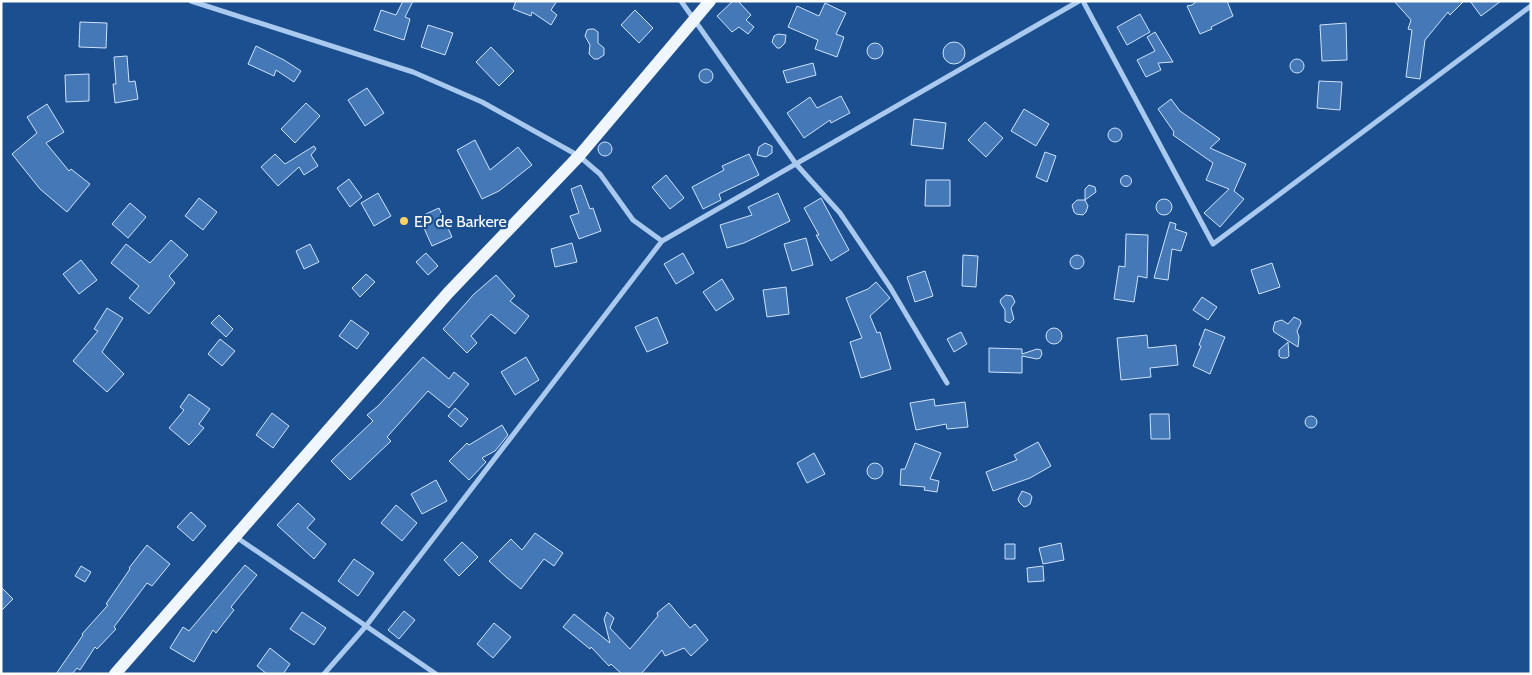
<svg xmlns="http://www.w3.org/2000/svg" width="1532" height="675" font-family="Cabin,sans-serif">
  <style>
    .building { fill: #4478b7; stroke: #cfe3fa }
    .lines { fill: none; stroke-linecap: round; stroke-linejoin: round }
    .minor { stroke: #a9c9ee; stroke-width: 5 }
    .primary { stroke: #f0f6ff; stroke-width: 12 }
    .poi-dot { fill: #ffd166; stroke: #1b4f8f; stroke-width: 2 }
    .labels { text-anchor: middle; dominant-baseline: central; stroke-width: 4.5; stroke-linejoin: round; paint-order: stroke }
    .poi-label { font-size: 16px; fill: #fff; stroke: #1b4f8f; text-anchor: start }
  </style>
  <rect width="100%" height="100%" fill="#1b4f8f"/>
  <path class="building" d="M403,1H413L405,17L410,19L404,40L374,30L381,10L396,15Z
    M516,1H557L551,10L557,15L551,25L532,12L531,16L513,9Z
    M733,1H738L751,15L746,20L754,27L748,34L739,27L732,32L717,16Z
    M1197,1H1227L1233,16L1211,27L1212,29L1200,34L1187,6L1192,5Z
    M1394,1H1464L1450,15L1448,12L1425,40L1420,79L1406,77L1412,30L1408,29L1411,20Z
    M1470,1H1501L1481,16Z
    M825,3L846,13L836,34L844,37L837,57L815,49L818,40L788,27L797,6L819,16Z
    M635,10L653,28L639,43L621,25Z
    M1140,14L1150,32L1127,45L1117,27Z
    M80,22L107,23L106,48L79,47Z
    M1346,23L1347,60L1322,61L1320,25Z
    M428,25L453,33L445,55L421,47Z
    M590,29H594L598,32V43L604,48V55L598,59H594L589,54L590,45L585,36L587,30Z
    M1155,32L1173,62L1158,63L1161,70L1146,77L1137,60L1155,51L1147,37Z
    M778,34L786,35L785,43L780,48H777L772,42L774,36Z
    M943 53a11 11 0 1 1 22 0a11 11 0 1 1-22 0Z
    M867 51a8 8 0 1 1 16 0a8 8 0 1 1-16 0Z
    M256,46L284,60L301,71L294,82L276,70L274,76L248,64Z
    M491,47L514,71L499,86L476,62Z
    M127,56L129,82L135,81L138,99L115,103L113,84H116L114,57Z
    M1290 66a7 7 0 1 1 14 0a7 7 0 1 1-14 0Z
    M813,63L816,75L787,83L783,71Z
    M699 76a7 7 0 1 1 14 0a7 7 0 1 1-14 0Z
    M89,74V101L66,102L65,75Z
    M1319,81L1342,82L1340,110L1317,108Z
    M367,88L384,113L365,126L348,100Z
    M841,96L850,113L831,123L830,120L804,138L787,113L810,97L817,108Z
    M1171,99L1180,111L1220,139L1210,148L1246,164L1234,191L1244,199L1220,227L1204,213L1229,189L1206,180L1213,163L1173,135L1174,132L1158,109Z
    M306,103L320,116L295,143L281,129Z
    M47,104L64,132L46,143L69,171L71,169L90,184L67,212L40,189L12,154L37,133L27,117Z
    M1024,109L1049,124L1036,146L1011,131Z
    M914,119L946,123L943,149L911,145Z
    M985,122L1003,138L986,157L968,140Z
    M1108 135a7 7 0 1 1 14 0a7 7 0 1 1-14 0Z
    M475,140L490,170L518,147L532,165L499,191L482,199L457,150Z
    M598 149a7 7 0 1 1 14 0a7 7 0 1 1-14 0Z
    M765,143L772,146V153L766,157L757,155L759,147Z
    M314,146L316,149L311,155L318,166L304,175L299,167L278,186L261,167L275,154L285,164Z
    M1045,152L1056,156L1047,182L1036,177Z
    M749,154L759,175L719,194L721,200L703,209L692,187L724,170L722,166Z
    M666,175L684,198L670,209L652,187Z
    M1120.5 181a5.5 5.5 0 1 1 11 0a5.5 5.5 0 1 1-11 0Z
    M349,179L362,197L350,207L337,188Z
    M926,180H950V206H925Z
    M581,185L590,209L593,208L601,231L579,239L570,216L579,213L571,189Z
    M1089,185L1095,187L1096,192L1085,200L1088,206L1086,212L1083,215L1076,214L1074,212L1072,205L1077,200H1085V189Z
    M378,193L391,216L374,226L361,203Z
    M778,193L790,221L744,243L727,248L720,225L752,215L748,207Z
    M199,198L217,212L203,230L185,216Z
    M821,198L849,250L831,261L816,235H819L804,208Z
    M1156 207a8 8 0 1 1 16 0a8 8 0 1 1-16 0Z
    M130,203L146,217L128,238L112,224Z
    M439,208L452,237L432,246L419,217Z
    M1170,222L1176,224L1175,229L1187,233L1181,251L1172,249L1168,280L1154,278Z
    M1126,234L1148,235L1147,278L1138,276L1134,302L1114,299L1119,266L1125,267Z
    M806,238L813,265L792,271L784,244Z
    M171,240L188,255L169,276L175,283L149,314L129,298L139,286L111,263L126,244L150,263Z
    M572,243L577,262L555,267L551,249Z
    M310,244L319,262L304,269L296,251Z
    M426,253L438,266L428,275L416,262Z
    M683,253L694,273L676,284L664,264Z
    M1070 262a7 7 0 1 1 14 0a7 7 0 1 1-14 0Z
    M963,255L978,256L976,287L962,286Z
    M81,260L97,280L79,294L63,274Z
    M1272,263L1280,287L1259,294L1251,270Z
    M925,271L933,296L915,302L907,277Z
    M366,274L375,282L360,297L352,288Z
    M496,275L515,296L510,301L529,316L515,334L491,314L471,336L477,343L467,353L443,329L474,294Z
    M722,279L734,299L716,311L703,292Z
    M876,282L890,298L870,316L877,333L880,332L891,369L861,378L850,342L862,338L846,298L868,289Z
    M786,287L789,314L767,317L763,290Z
    M1006,295L1012,296L1015,302L1011,308L1014,319L1010,323L1005,321V310L1000,302L1001,299Z
    M1202,297L1217,307L1208,320L1193,310Z
    M107,308L123,318L102,352L124,374L107,392L73,361L98,331L94,329Z
    M219,315L233,329L226,337L211,323Z
    M657,317L668,343L647,352L635,327Z
    M1294,317L1300,320L1301,323L1297,331L1299,337L1298,347L1274,332L1273,329L1275,322L1282,320L1288,324Z
    M351,320L369,333L357,349L339,336Z
    M1046 336a8 8 0 1 1 16 0a8 8 0 1 1-16 0Z
    M1205,329L1225,337L1210,374L1193,366L1201,346L1199,345Z
    M961,332L967,344L954,352L947,339Z
    M1147,335L1148,348L1176,345L1178,365L1150,368L1151,377L1121,380L1117,338Z
    M220,339L235,351L222,366L208,354Z
    M1288,342L1289,356L1287,358H1281L1279,356V350Z
    M989,348L1022,349V354L1037,349L1041,350L1042,354L1040,358L1037,359L1022,356V373L989,372Z
    M423,357L449,379L454,372L469,384L449,408L428,391L387,437L391,441L350,480L331,461L373,421L367,415L378,406Z
    M526,357L539,380L515,395L501,372Z
    M189,394L210,409L199,424L204,428L189,445L169,428L184,410L180,407Z
    M934,399L935,406L965,402L968,427L947,429L946,424L916,430L910,403Z
    M455,408L468,419L461,427L448,416Z
    M272,413L289,426L273,448L256,435Z
    M1150,414H1169L1170,439H1151Z
    M1305 422a6 6 0 1 1 12 0a6 6 0 1 1-12 0Z
    M502,425L508,435L495,451L482,458L486,462L469,480L449,461L467,443L469,445Z
    M1038,442L1051,466L1030,478L993,491L986,472L1017,460L1014,455Z
    M915,443L941,453L930,479L939,481L937,492L924,490L925,487L900,485L901,469H905Z
    M814,453L825,474L807,483L797,463Z
    M867 471a8 8 0 1 1 16 0a8 8 0 1 1-16 0Z
    M436,480L447,501L422,514L411,494Z
    M1022,491L1030,494L1032,497L1030,504L1027,506L1024,507L1019,502L1018,499Z
    M298,503L315,519L307,528L326,544L314,559L277,525Z
    M396,505L417,523L402,541L381,523Z
    M191,512L206,526L193,541L177,527Z
    M535,533L563,553L554,566L544,559L521,589L506,577L489,561L511,539L522,550Z
    M462,542L478,557L459,576L444,560Z
    M1061,543L1064,560L1043,564L1039,548Z
    M1005,544H1015V559H1005Z
    M147,545L170,564L152,586L147,583L114,627L116,629L97,649L95,647L80,670L77,668L72,674H56L83,635L82,634L108,605L106,604L130,569L129,568Z
    M354,559L374,573L358,596L338,581Z
    M245,565L257,575L231,607L234,610L216,633L213,630L194,662L170,648L183,627L189,631Z
    M81,566L91,572L85,582L75,576Z
    M1043,566L1044,581L1028,582L1027,568Z
    M1,587L13,599L1,611Z
    M669,603L690,628L695,624L708,640L691,656L684,648L665,656L662,650L641,674H622L611,664L609,666L591,647L590,649L563,627L574,614L610,643L604,619L607,612L614,618L610,628L630,649L658,616L657,613Z
    M404,611L415,620L399,639L388,630Z
    M302,612L326,628L314,645L290,629Z
    M494,623L511,637L493,658L477,644Z
    M270,648L290,664L283,674H267L257,666Z"/>
  <g class="lines">
    <path class="minor" d="M191,1L413,72L482,102L579,156L600,174L633,220L662,241
      M681,1L796,164L840,213L890,287L947,383
      M1083,1L1213,244L1531,6
      M236,537L436,674
      M324,674L366,626L662,241L1079,1"/>
    <path class="primary" d="M115,674L448,293L579,156L710,1"/>
  </g>
  <circle class="poi-dot" cx="404" cy="221" r="5"/>
  <g class="labels">
    <g class="poi-label">
      <text x="414" y="221">EP de Barkere</text>
    </g>
  </g>
  <rect width="1532" height="675" fill="none" stroke="#ffffff" stroke-width="5"/>
</svg>
